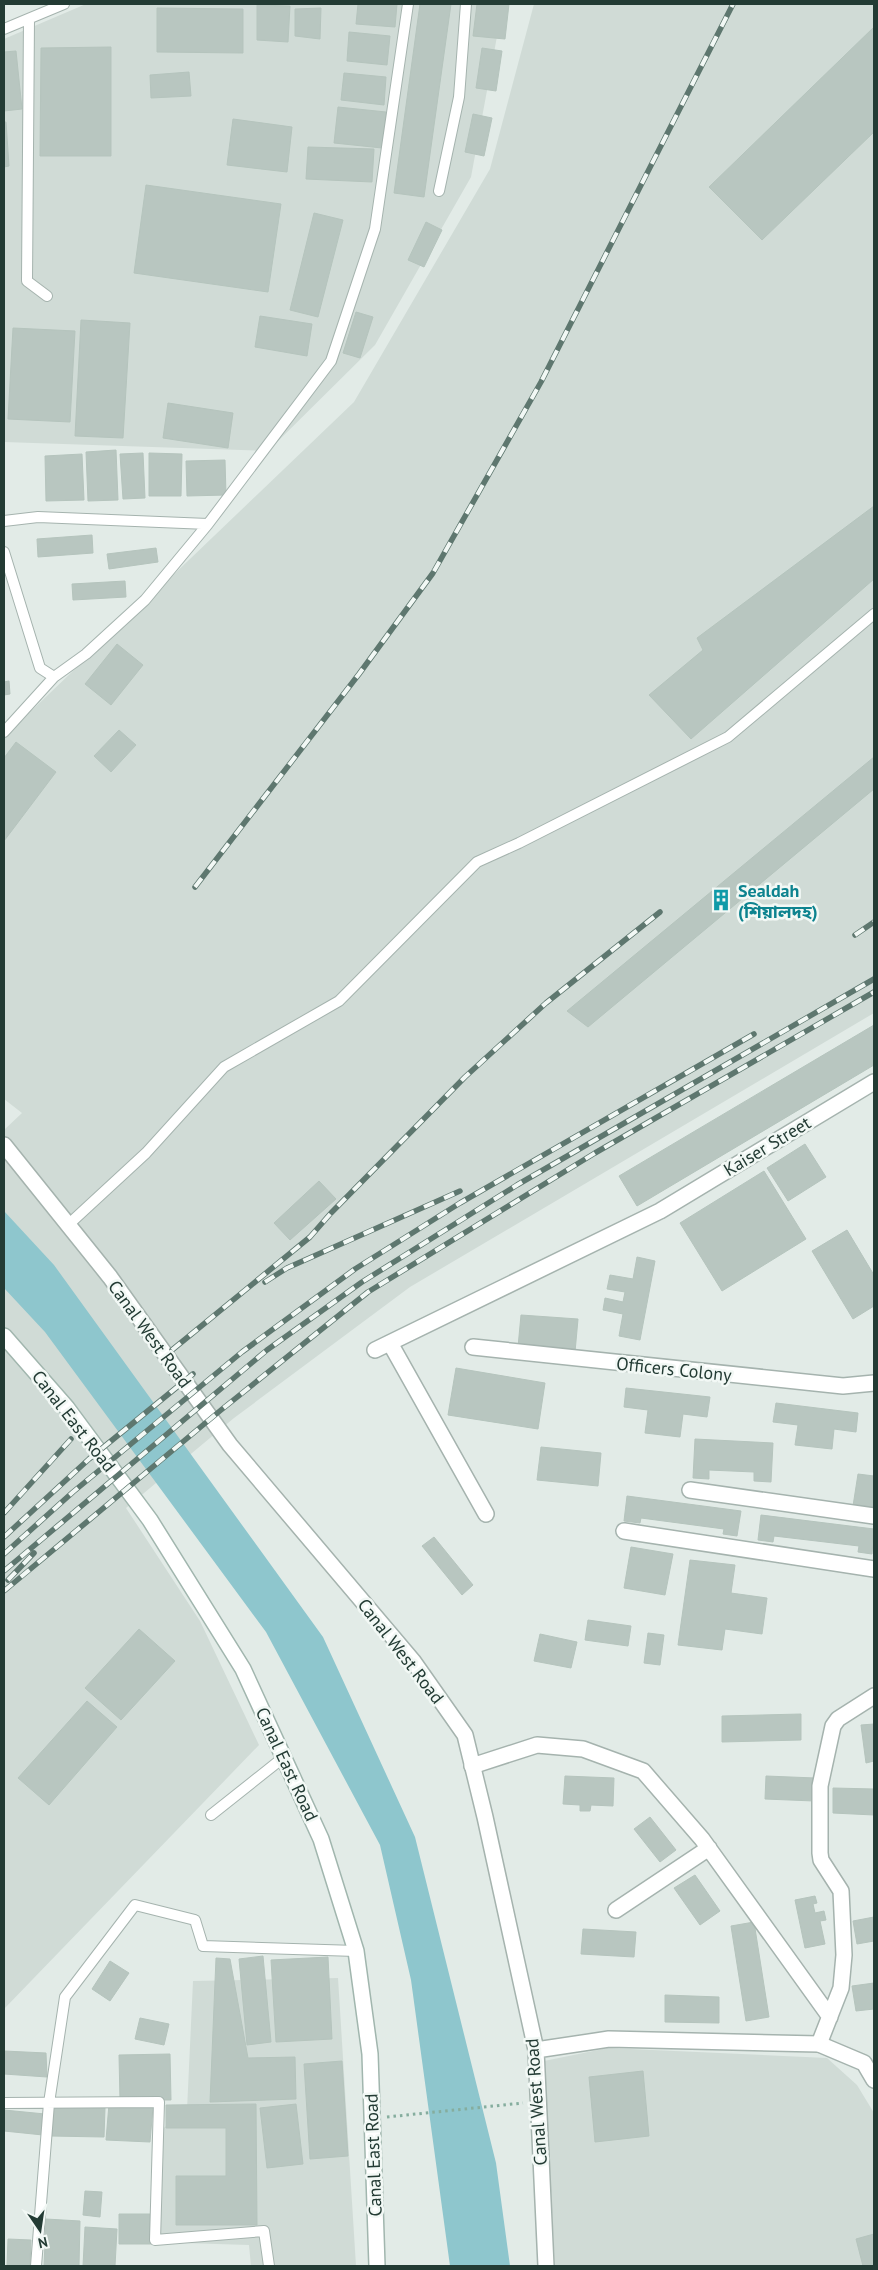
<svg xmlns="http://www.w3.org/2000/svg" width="878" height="2270" font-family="'PT Sans','Noto Sans Bengali',sans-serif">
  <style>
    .built { fill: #d0dbd6 }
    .water { fill: #8ec6cd }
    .building { fill: #b8c6c0; stroke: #b5c4bd }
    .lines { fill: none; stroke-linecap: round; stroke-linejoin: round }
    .service-casing { stroke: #a5b3ae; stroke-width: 12 }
    .minor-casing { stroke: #a5b3ae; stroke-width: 18 }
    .tertiary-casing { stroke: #a5b3ae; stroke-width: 18 }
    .secondary-casing { stroke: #a1b6ae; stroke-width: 18 }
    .path { stroke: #85ad9e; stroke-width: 3; stroke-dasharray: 2.5 4; stroke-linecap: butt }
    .service { stroke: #fff; stroke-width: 10 }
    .minor { stroke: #fff; stroke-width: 15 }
    .tertiary { stroke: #fff; stroke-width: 15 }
    .secondary { stroke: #fff; stroke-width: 15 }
    .rail-casing { stroke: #5e776f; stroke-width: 5.5 }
    .rail { stroke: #f2f8f5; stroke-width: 4; stroke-dasharray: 11; stroke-linecap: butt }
    .labels { text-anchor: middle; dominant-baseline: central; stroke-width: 5; stroke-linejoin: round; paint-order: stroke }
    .culture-label { font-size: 18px; font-weight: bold; fill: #0d838f; stroke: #f2f8f5; text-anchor: start }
    .street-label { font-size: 18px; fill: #233b34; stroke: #f2f8f5 }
  </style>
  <rect width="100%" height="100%" fill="#e2ebe7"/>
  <path class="built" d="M86,4H503L471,177L375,345L268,451L4,442V39Z
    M534,4H874V1013L410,1287L234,1418L126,1508L200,1621L259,1745L4,2009V1130L22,1113L4,1099V737L354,402L490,169Z
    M338,1978L356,2266H251L249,2245L151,2242L152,2137L187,2110L193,1981Z
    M608,2048L827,2058L857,2085L874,2113V2266H555L544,2061Z"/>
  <path class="water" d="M4,1211L54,1265L323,1637L415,1837L496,2163L510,2266H450L411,1980L380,1845L266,1632L45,1332L4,1288Z"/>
  <path class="building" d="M358,4H397L395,27L356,24Z
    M420,4H451L424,197L394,193Z
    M477,4H509L505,39L473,36Z
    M257,5L290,6L288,42L257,40Z
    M157,8L243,9V53L157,52Z
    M321,8L320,39L295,36V9Z
    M874,27V132L762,240L709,187Z
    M349,32L390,36L387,65L347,61Z
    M111,47V156H40L41,48Z
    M482,48L502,51L496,91L476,88Z
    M16,51L22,109L4,111V52Z
    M189,72L191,96L151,98L150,75Z
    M344,73L386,77L384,105L341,100Z
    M338,107L386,112L382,148L334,143Z
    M473,114L492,118L484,156L465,152Z
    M233,119L292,127L287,172L227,165Z
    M4,122H6L9,166L4,167Z
    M308,147L374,149L372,182L306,179Z
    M146,185L281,204L268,292L134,273Z
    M314,213L343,220L318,317L290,310Z
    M426,222L442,230L424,267L408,260Z
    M356,312L373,317L360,358L343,353Z
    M260,316L312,324L307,356L255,347Z
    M81,320L130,323L123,438L75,436Z
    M13,328L75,331L70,422L8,419Z
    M168,403L233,413L228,448L163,438Z
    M116,450L118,500L88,501L86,452Z
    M143,453L145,498L123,499L120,454Z
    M149,453L182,454L181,496H149Z
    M82,454L84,500L46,501L45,456Z
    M225,460L226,495L187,496L186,461Z
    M874,506V579L691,739L649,695L703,650L697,638Z
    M92,535L93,553L38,557L37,539Z
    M156,548L158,562L109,569L107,554Z
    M125,581L126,597L73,600L72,584Z
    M117,644L143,665L111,705L85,684Z
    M9,681L10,694L4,695V682Z
    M119,730L136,745L111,772L94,756Z
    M16,742L56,772L4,841V758Z
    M874,757V789L588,1027L567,1011Z
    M874,1025V1065L637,1206L619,1176Z
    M805,1144L826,1177L788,1201L767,1168Z
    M764,1171L806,1239L722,1291L680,1223Z
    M319,1181L336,1199L290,1240L274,1223Z
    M847,1230L874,1275V1306L853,1319L812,1251Z
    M637,1257L655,1261L640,1340L619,1336L623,1314L603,1310L605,1298L623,1302L625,1292L607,1289L610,1275L633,1279Z
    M521,1315L578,1319L575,1352L518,1347Z
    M456,1368L545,1383L538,1429L448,1415Z
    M626,1388L710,1397L707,1417L683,1414L680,1437L645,1433L648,1410L624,1407Z
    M776,1403L858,1413L856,1432L834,1429L832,1449L795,1445L798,1425L773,1422Z
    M695,1439L773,1443L771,1482L754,1481V1472L709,1470V1479L693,1478Z
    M541,1447L601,1453L598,1486L537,1480Z
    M858,1474L874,1476V1509L853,1506Z
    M627,1496L741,1511L737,1536L723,1534L724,1529L641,1518L640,1523L624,1521Z
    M761,1515L874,1529L872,1554L858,1552L859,1546L774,1536L773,1542L758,1540Z
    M434,1537L473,1585L462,1595L422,1546Z
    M631,1547L673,1554L665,1595L624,1588Z
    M690,1560L735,1565L731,1593L767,1598L762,1634L725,1629L722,1650L678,1645Z
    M588,1620L631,1626L628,1646L585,1640Z
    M139,1629L175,1661L121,1720L85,1688Z
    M648,1633L664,1635L660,1665L644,1663Z
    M540,1634L577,1642L571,1668L534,1661Z
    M87,1701L117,1727L49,1805L18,1778Z
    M801,1714V1740L722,1742V1716Z
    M874,1724V1761L866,1763L861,1725Z
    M565,1776L614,1778L613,1806L591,1805L590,1811H580V1805L563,1804Z
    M766,1776L815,1778L814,1801L765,1799Z
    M833,1788L874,1789V1815L833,1813Z
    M650,1817L676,1850L660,1862L634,1829Z
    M695,1875L720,1911L700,1925L674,1888Z
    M815,1896L817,1903L813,1904L815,1913L824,1911L826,1920L820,1921L825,1944L805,1948L795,1900Z
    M874,1917V1941L857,1944L853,1921Z
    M754,1922L769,2017L746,2021L731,1926Z
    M583,1929L636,1932L634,1957L581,1954Z
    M263,1956L271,2042L247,2045L239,1959Z
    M328,1957L332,2039L276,2042L271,1960Z
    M216,1958L230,1959L248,2058L295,2057L296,2099L210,2102Z
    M110,1961L129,1973L110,2001L92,1989Z
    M874,1983V2009L856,2011L852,1986Z
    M665,1995L719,1997V2023L665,2022Z
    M140,2018L169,2024L164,2045L135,2039Z
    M4,2051L46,2053L47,2077L4,2074Z
    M170,2054L171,2100H120L119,2055Z
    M342,2061L348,2156L310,2159L304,2064Z
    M643,2071L649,2136L595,2142L589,2077Z
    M109,2104L153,2107L150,2142L106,2140Z
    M256,2104L257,2225H176V2176H226V2128H166V2105Z
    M296,2104L303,2164L267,2168L260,2108Z
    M52,2106L105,2108L104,2137L51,2136Z
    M4,2110L45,2114L43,2135L4,2131Z
    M85,2191L102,2192L100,2217L83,2215Z
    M119,2214H151L152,2244H119Z
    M46,2219L80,2221L79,2266H44Z
    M85,2227L117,2229L115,2266H83Z
    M874,2234V2266H863L856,2239Z
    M8,2239L31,2240L30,2266H7Z"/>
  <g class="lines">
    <g class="service-casing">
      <path id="service" d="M29,19L27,281L47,296
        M4,29L64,4
        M439,191L459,97L466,4
        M4,521L38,517L208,524L331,361L375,229L408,4
        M4,552L40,668L54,677
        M4,732L54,677L86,654L145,600L208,524
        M68,1225L146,1153L224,1067L339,1001L477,862L519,843L728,737L874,614
        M211,1815L284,1757
        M4,2103L159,2102L155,2240L264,2231L269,2266
        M36,2266L49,2103L65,1997L135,1905L195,1920L203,1946L356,1951"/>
    </g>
    <g class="minor-casing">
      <path id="minor" d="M390,1343L486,1514
        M473,1347L843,1386L874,1383
        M375,1350L660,1211L874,1082
        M690,1490L874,1516
        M624,1531L874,1569
        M472,1766L537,1745L583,1749L643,1771L702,1839L830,2017
        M616,1910L709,1848
        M819,2044L841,1988L844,1955L841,1891L821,1860L820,1853V1786L833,1726L838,1719L874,1696"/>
    </g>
    <g class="tertiary-casing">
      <path id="tertiary" d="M4,1145L110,1277L230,1445L413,1661L465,1735L485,1817L536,2050L546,2266
        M536,2050L609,2039L819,2044L864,2063L874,2080"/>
    </g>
    <g class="secondary-casing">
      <path id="secondary" d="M4,1336L67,1408L150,1520L243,1669L321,1839L356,1951L370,2054L377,2266"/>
    </g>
    <path class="path" d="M387,2117L523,2103"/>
    <use href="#service" class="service"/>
    <use href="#minor" class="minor"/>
    <use href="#tertiary" class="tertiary"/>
    <use href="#secondary" class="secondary"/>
    <g class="rail-casing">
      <path id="rail" d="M195,887L359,674L433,573L541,382L733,4
        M855,935L874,922
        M265,1282L287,1268L460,1191
        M172,1350L310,1237L331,1213L465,1077L546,1003L660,912
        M4,1513L71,1439
        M4,1537L89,1459L193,1374
        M4,1554L73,1492L242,1352L355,1269L460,1203L754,1034
        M4,1571L267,1350L362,1282L517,1185L874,979
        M8,1580L34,1553
        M4,1591L221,1410L368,1292L595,1153L874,992"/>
    </g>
    <use href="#rail" class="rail"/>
  </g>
  <defs>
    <g id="building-bare" transform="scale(1.725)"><path d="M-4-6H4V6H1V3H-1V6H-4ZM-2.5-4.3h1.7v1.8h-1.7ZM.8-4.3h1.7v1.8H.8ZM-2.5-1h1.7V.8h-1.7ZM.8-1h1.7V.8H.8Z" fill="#0f9aa8" stroke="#f2f8f5" stroke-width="2.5" paint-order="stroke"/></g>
  </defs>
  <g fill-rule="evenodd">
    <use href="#building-bare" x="721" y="900"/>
  </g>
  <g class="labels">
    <g class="culture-label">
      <text x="738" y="890">Sealdah<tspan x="738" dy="21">(শিয়ালদহ)</tspan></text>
    </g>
    <g class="street-label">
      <text transform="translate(767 1146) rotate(-31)">Kaiser Street</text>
      <text transform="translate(150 1334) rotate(54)">Canal West Road</text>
      <text transform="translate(674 1369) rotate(6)">Officers Colony</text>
      <text transform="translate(74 1421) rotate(52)">Canal East Road</text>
      <text transform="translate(401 1651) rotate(52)">Canal West Road</text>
      <text transform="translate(287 1764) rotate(65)">Canal East Road</text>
      <text transform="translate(536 2102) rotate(-94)">Canal West Road</text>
      <text transform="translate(373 2155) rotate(-92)">Canal East Road</text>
    </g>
  </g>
  <rect width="878" height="2270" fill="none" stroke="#233b34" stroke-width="10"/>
  <g transform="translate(40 2230) rotate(167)" stroke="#f2f8f5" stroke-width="4" paint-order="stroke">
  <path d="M0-4L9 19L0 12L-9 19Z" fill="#233b34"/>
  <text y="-8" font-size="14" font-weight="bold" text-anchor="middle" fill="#233b34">N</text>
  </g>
</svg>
